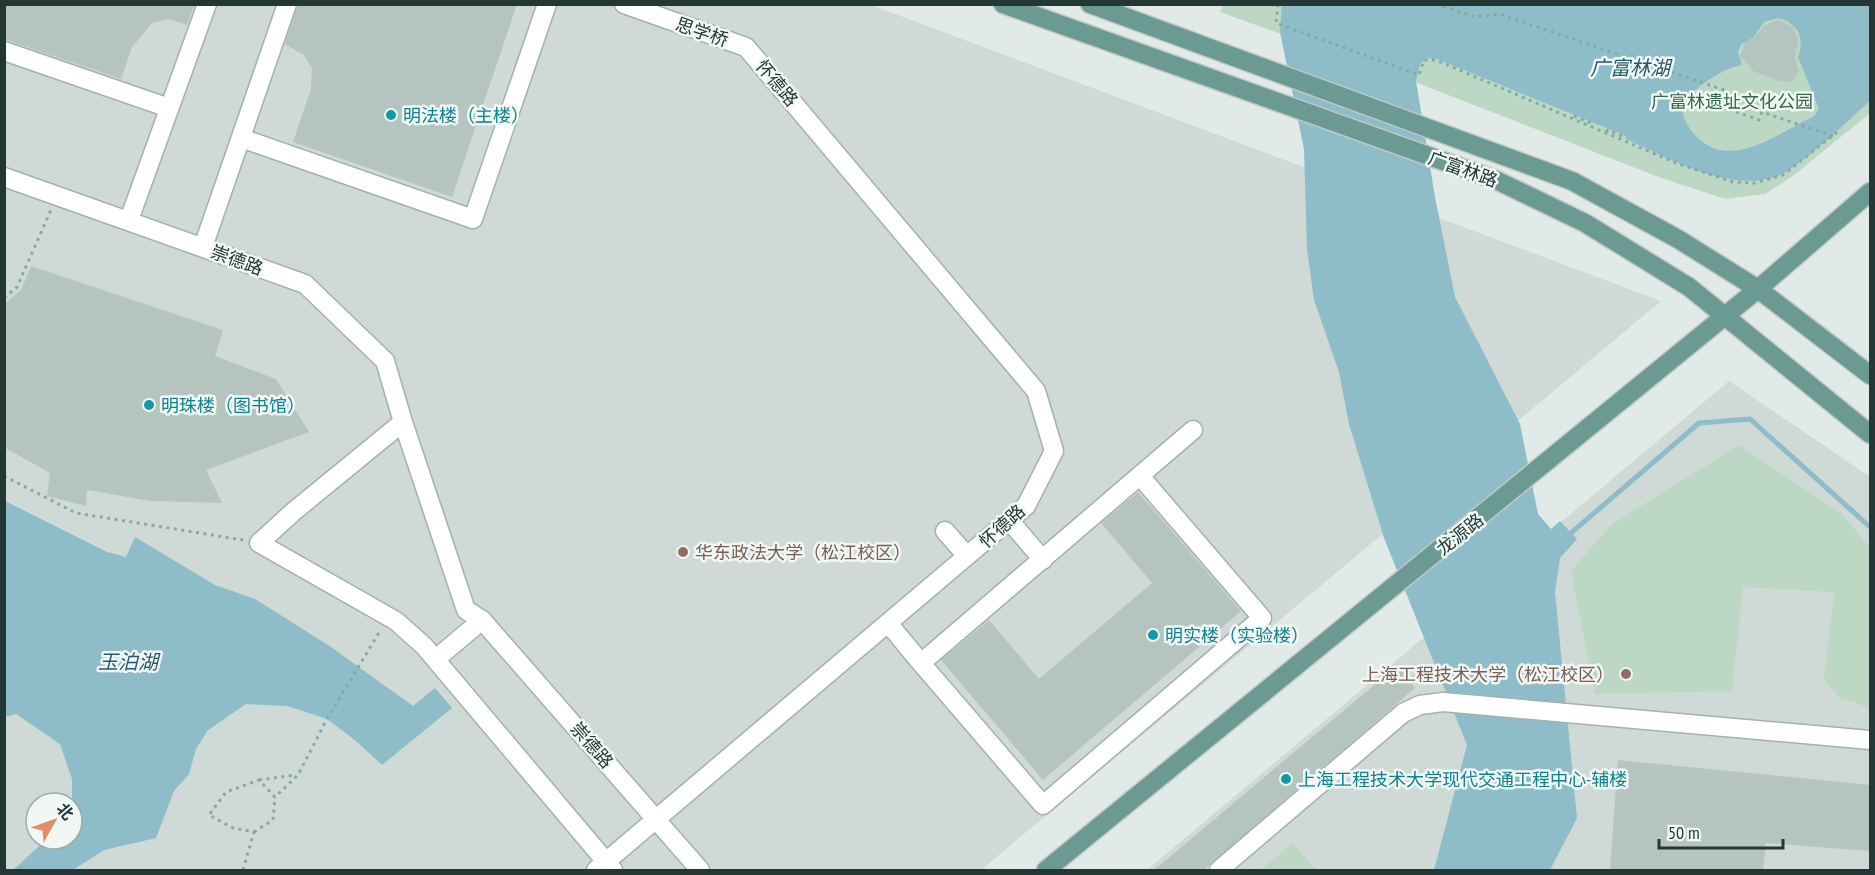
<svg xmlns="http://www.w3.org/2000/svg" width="1875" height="875" font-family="'PT Sans Narrow','Noto Sans SC',sans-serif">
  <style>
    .built { fill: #cfd9d5; fill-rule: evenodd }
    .green { fill: #bcd8c5 }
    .water { fill: #8ebcc9; fill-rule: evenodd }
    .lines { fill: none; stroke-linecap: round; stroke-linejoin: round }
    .stream { stroke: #8ebcc9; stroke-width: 5 }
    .building { fill: #b6c4bf }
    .minor-casing { stroke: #a4b1ad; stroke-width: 21 }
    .major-casing { stroke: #c1c7c6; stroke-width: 21 }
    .path { stroke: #85aaa0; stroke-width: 3; stroke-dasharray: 3 4.5; stroke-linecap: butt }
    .minor { stroke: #fff; stroke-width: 18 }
    .major { stroke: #6a9a91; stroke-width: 18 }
    .culture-dot { fill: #0f9aa8; stroke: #f1f7f4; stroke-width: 2 }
    .education-dot { fill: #8d6e63; stroke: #f1f7f4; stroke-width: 2 }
    .labels { text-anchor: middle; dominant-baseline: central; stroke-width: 5; stroke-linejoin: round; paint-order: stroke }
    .street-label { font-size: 18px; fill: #233834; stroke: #f1f7f4 }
    .park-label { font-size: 18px; fill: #326a4b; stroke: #f1f7f4 }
    .culture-label { font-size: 18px; fill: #0d838f; stroke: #f1f7f4; text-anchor: start }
    .education-label { font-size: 18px; fill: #785e54; stroke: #f1f7f4; text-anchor: start }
    .water-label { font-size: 20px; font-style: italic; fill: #245c6d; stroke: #f1f7f4 }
  </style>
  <rect width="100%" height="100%" fill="#e1eae6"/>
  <path class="built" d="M5,5H871L1661,301L981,870H5ZM36,803H72V839H36Z
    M1729,381L1870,477V870H1147Z"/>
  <path class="green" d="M1223,4L1870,5V113L1793,176L1765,194L1725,199L1661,178L1420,84L1220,12Z
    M1739,445L1842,514L1870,548V708L1838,697L1824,680L1834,592L1743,587L1732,691L1595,694L1571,571L1612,524Z
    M1293,843L1316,870H1261Z"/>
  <path class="water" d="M1282,4L1870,5V101C1846,122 1812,156 1786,172C1739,199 1669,158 1626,139V136L1437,59L1426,58L1420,64L1416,81L1435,197L1455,297L1520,424L1538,514L1551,529L1560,521L1577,539L1560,558L1555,592L1577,818L1550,870H1434L1467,745L1384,538L1349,424L1339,372L1314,300L1307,249L1304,149L1280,32ZM1778,18C1798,22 1805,39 1798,57L1819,109L1814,116C1778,133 1729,173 1695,135C1688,127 1681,116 1682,105C1692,89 1724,67 1742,65L1738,52L1741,44L1753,38L1764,22Z
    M5,501L107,552L126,557L135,537L215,585L255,599L331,647L413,706L435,688L452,708L382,765L356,741L327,719L287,706L246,704L208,730L196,749L189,774L174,791L156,838L104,850L73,870H13L47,839H72V779L60,744L16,714L5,717Z"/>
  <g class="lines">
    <path class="stream" d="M1571,533L1699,423L1750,419L1870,527"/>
  </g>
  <path class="building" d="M4,4H195L187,25L169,19L152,23L132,47L121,79L4,39Z
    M298,4H517L452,197L293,142L311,89L312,68L304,55L285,44Z
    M1778,20L1793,27L1798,40L1795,58L1799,71L1794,80L1788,82L1776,80L1751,70L1752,68L1740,56L1745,42L1753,39L1765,25Z
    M31,266L223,330L215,356L276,379L309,432L206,470L222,503L151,501L87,490L86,506L47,496L50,473L4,447V304L21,290Z
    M1138,492L1241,611L1043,780L941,660L989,620L1039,679L1152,583L1101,523Z
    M1398,665L1415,688L1204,870H1154Z
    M1618,760L1870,785V851L1766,843L1763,870H1610Z"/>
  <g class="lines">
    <g class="minor-casing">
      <path id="minor" d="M4,51L169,108
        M241,138L473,219L547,4
        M4,177L305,284L385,361L403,422L466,610L482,620L700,870
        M129,220L207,4
        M203,247L287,4
        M403,422L293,512L259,543L396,621L424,646L613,870
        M1009,520L1043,560
        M945,531L967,556
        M888,623L921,663L1193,430
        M437,658L482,620
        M921,663L1043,805L1262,618L1140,476
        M596,870L1026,506L1054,451L1036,391L746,47L624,4
        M1219,870L1403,713L1420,705L1443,702L1870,740"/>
    </g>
    <g class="major-casing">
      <path id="major" d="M1003,4L1496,180L1585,223L1689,287L1870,434
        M1090,4L1572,181L1678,239L1758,289L1870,375
        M1046,870L1758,289L1870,192"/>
    </g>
    <path class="path" d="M1278,4L1276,23L1419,75L1424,60H1436L1676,163L1733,182L1755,183L1783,175L1841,129
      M1436,4L1475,17L1499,14L1727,91L1722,107L1759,120L1762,112L1833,136
      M1574,116L1591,123L1592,126
      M1606,132L1608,130L1626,138
      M4,298L17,287L51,210
      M4,476L76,513L243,540
      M259,780L296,775
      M254,832L273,820L275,797
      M243,870L254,832L233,828L209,815L226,792L259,780L275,797L298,775L327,719L380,631"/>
    <use href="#minor" class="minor"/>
    <use href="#major" class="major"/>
  </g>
  <g class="culture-dot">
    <circle cx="391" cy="115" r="6"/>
    <circle cx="149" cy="405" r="6"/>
    <circle cx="1153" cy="635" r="6"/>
    <circle cx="1286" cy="779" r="6"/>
  </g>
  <g class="education-dot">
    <circle cx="683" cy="552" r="6"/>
    <circle cx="1626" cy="674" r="6"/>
  </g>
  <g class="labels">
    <g class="street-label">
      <text transform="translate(702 32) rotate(19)">思学桥</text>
      <text transform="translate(777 83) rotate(50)">怀德路</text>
      <text transform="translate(1463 169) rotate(20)">广富林路</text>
      <text transform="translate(237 260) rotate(20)">崇德路</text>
      <text transform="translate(1002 526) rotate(-42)">怀德路</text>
      <text transform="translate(1460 534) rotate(-39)">龙源路</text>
      <text transform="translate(592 745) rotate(49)">崇德路</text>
    </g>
    <g class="park-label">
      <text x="1732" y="101">广富林遗址文化公园</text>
    </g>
    <g class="culture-label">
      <text x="403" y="115">明法楼（主楼）</text>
      <text x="161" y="405">明珠楼（图书馆）</text>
      <text x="1165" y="635">明实楼（实验楼）</text>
      <text x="1298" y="779">上海工程技术大学现代交通工程中心-辅楼</text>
    </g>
    <g class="education-label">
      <text x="695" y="552">华东政法大学（松江校区）</text>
      <text x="1614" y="674" text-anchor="end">上海工程技术大学（松江校区）</text>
    </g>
    <g class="water-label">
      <text x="1630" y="68">广富林湖</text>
      <text x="128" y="662">玉泊湖</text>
    </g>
  </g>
  <rect width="1875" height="875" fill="none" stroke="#233834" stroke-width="12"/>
  <g transform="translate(54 821) rotate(50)"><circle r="28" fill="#f1f7f4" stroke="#9faba7" stroke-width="1.5"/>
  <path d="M0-4.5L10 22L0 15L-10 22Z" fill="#e28d66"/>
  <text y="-9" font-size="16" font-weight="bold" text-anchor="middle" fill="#233834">北</text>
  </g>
  <path d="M1659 839v9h124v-9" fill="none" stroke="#233834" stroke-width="3"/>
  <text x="1668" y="839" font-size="18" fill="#233834" stroke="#f1f7f4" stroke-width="4.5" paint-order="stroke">50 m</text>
</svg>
